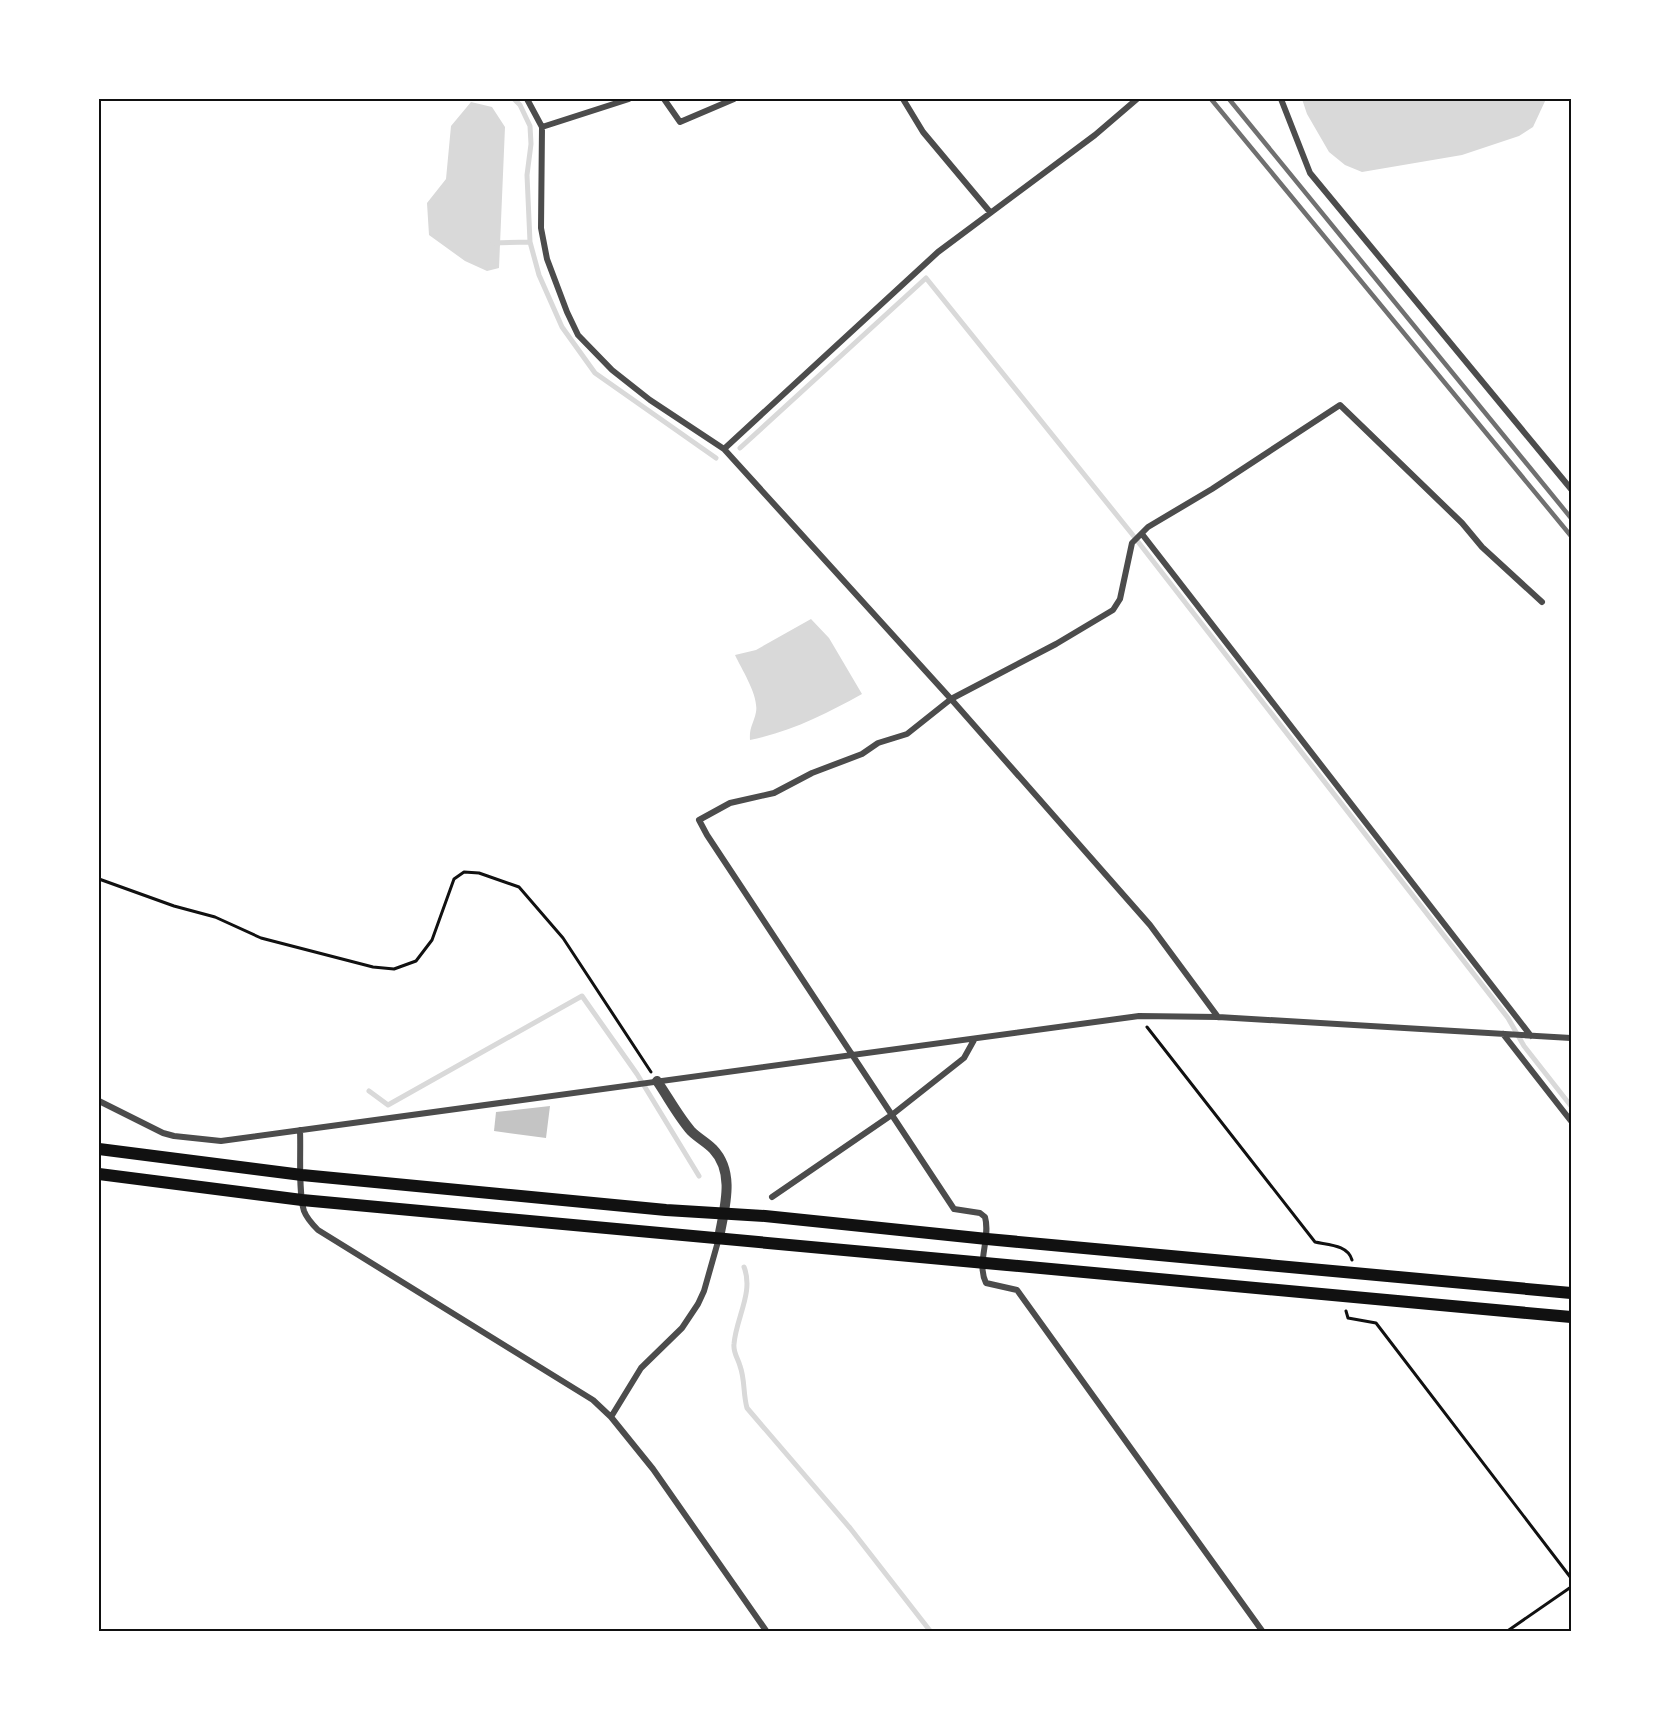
<svg xmlns="http://www.w3.org/2000/svg" width="1670" height="1731" font-family="'Titillium Web',sans-serif">
  <style>
    .water { fill: #d9d9d9 }
    .lines { fill: none; stroke-linecap: round; stroke-linejoin: round }
    .stream { stroke: #d9d9d9; stroke-width: 5 }
    .building { fill: #c4c4c4 }
    .path { stroke: #111; stroke-width: 3 }
    .minor { stroke: #4c4c4c; stroke-width: 6 }
    .tertiary { stroke: #4c4c4c; stroke-width: 10 }
    .secondary { stroke: #111; stroke-width: 12 }
    .rail { stroke: #707070; stroke-width: 4.5 }
    .neatline { fill: none; stroke: #111; stroke-width: 2 }
  </style>
  <rect width="100%" height="100%" fill="#fff"/>
  <path class="water" d="M1302,99H1546L1533,127L1519,136L1462,155L1362,172L1345,165L1329,152L1307,114Z
    M471,102L492,107L505,127L499,268L487,271L465,261L429,235L427,203L446,179L451,126Z
    M811,619L829,638L862,694C826,714 790,732 750,740C749,727 754,723 756,712C759,696 742,670 735,655L756,650Z"/>
  <g class="lines">
    <path class="stream" d="M514,99L520,105L530,126L531,144L527,175L530,242L539,275L562,327L595,373L716,458
      M493,243L530,242
      M740,448L926,278L1132,534L1508,1018L1524,1046L1571,1106
      M369,1091L388,1105L582,996L637,1074L699,1176
      M744,1267C754,1292 736,1318 734,1344C733,1353 738,1358 740,1366C745,1379 743,1394 747,1408L850,1528L931,1632"/>
  </g>
  <path class="building" d="M550,1106L546,1138L494,1131L496,1112Z"/>
  <g class="lines">
    <path class="path" d="M99,879L174,906L215,917L261,938L373,967L394,969L416,961L432,940L454,879L464,872L479,873L519,887L563,938L651,1072
      M1147,1027L1315,1242C1329,1245 1348,1245 1352,1260
      M1346,1311L1348,1318L1376,1323L1571,1578
      M1506,1632L1571,1587"/>
    <path class="minor" d="M527,99L542,127L541,228L547,259L567,312L578,335L612,370L650,400L724,449L951,699L1150,925L1218,1017
      M664,99L680,122L734,99
      M903,99L923,132L990,212
      M1281,99L1310,173L1571,489
      M542,127L629,99
      M724,449L938,252L1095,135L1137,99
      M1142,534L1531,1036
      M1503,1034L1571,1121
      M99,1101L163,1133L174,1136L221,1141L1139,1016L1218,1017L1571,1038
      M300,1130C301,1152 298,1192 304,1211C307,1219 313,1225 318,1230L593,1400L611,1417L653,1469L767,1632
      M772,1197L893,1114L964,1058L974,1040
      M611,1417L641,1368L682,1328L698,1304L704,1291L719,1238
      M1263,1632L1017,1290L986,1283C976,1263 991,1238 985,1217L980,1213L954,1209L707,835L699,820L730,803L774,793L812,773L862,754L878,743L907,734L951,699L1056,644L1113,610L1120,599L1132,543L1148,527L1212,489L1340,405L1462,523L1482,547L1542,602"/>
    <path class="tertiary" d="M657,1081C668,1097 678,1116 691,1131C698,1138 706,1142 713,1149C736,1173 724,1209 719,1238"/>
    <path class="secondary" d="M99,1149L302,1175L666,1210L765,1216L987,1239L1571,1293
      M99,1174L302,1200L1571,1317"/>
    <path class="rail" d="M1211,99L1571,536
      M1229,99L1571,518"/>
  </g>
  <rect width="1670" height="1731" fill="none" stroke="#ffffff" stroke-width="201"/>
  <rect x="100" y="100" width="1470" height="1530" class="neatline"/>
</svg>
